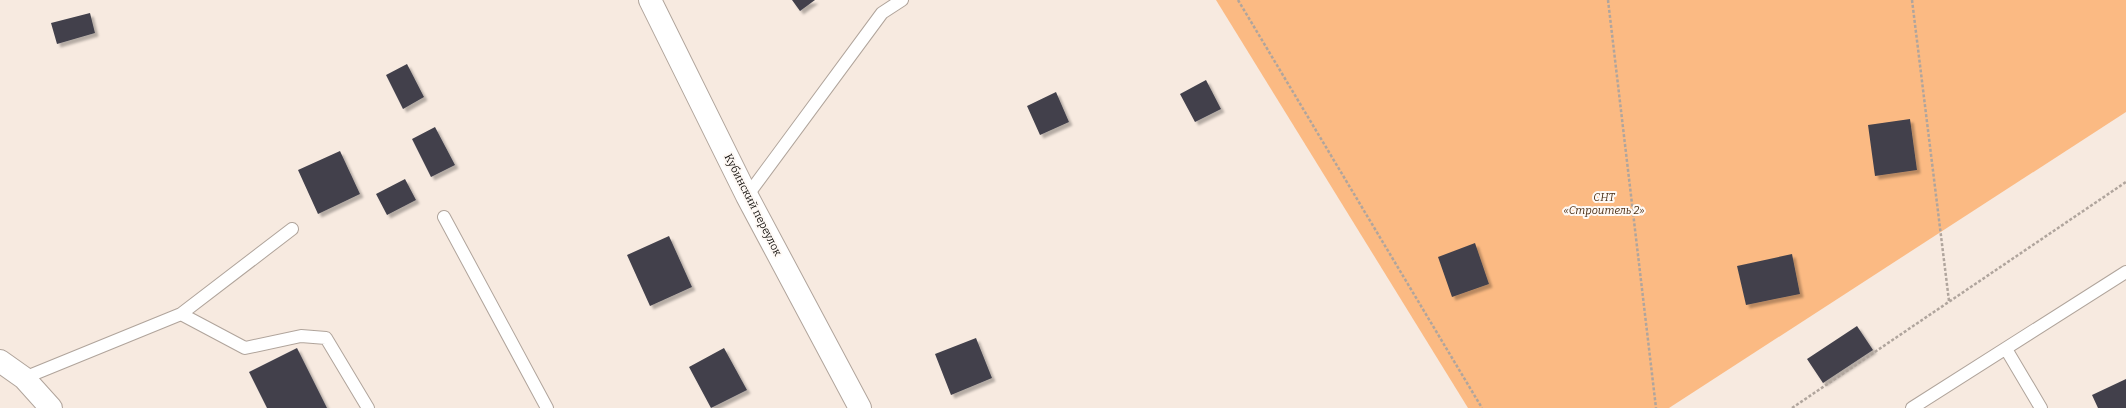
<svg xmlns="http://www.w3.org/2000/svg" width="2126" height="408" font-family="Bitter,serif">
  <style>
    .green { fill: #fbba83 }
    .building { fill: #42414c; filter: url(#shadow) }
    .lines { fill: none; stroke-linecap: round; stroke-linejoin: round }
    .service-casing { stroke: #b0a49b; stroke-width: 14 }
    .minor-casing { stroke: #b0a49b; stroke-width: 24 }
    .path { stroke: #b0a59d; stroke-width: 2.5; stroke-dasharray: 3 2; stroke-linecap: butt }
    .service { stroke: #fff; stroke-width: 12 }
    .minor { stroke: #fff; stroke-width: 22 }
    .labels { text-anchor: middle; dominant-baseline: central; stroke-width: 4; stroke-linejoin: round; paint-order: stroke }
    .park-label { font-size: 11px; font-style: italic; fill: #4c3016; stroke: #fef9f5 }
    .street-label { font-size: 11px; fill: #181410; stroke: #fef9f5 }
  </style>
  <defs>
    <filter id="shadow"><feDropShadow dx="3.5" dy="3.5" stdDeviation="1" flood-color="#0004"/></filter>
  </defs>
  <rect width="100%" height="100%" fill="#f7eae0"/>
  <path class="green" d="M1216,0H2126V112L1669,408H1468Z"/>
  <path class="building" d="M792,0H815L800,11Z
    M90,13L95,33L57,44L51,23Z
    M407,64L424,97L403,109L386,75Z
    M1206,80L1221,109L1195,122L1180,94Z
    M1056,92L1069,122L1040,135L1027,106Z
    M1910,119L1917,170L1875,176L1868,125Z
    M435,127L455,165L431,177L412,139Z
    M340,151L360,194L318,214L298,170Z
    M405,179L416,200L387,215L376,194Z
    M669,236L692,287L650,306L627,255Z
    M1475,243L1489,284L1452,297L1438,257Z
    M1792,254L1800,294L1746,305L1737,266Z
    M1857,326L1873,350L1823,383L1807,359Z
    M976,338L992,378L951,395L935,354Z
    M297,348L327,408H267L249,372Z
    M724,348L747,390L711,408L689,367Z
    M2126,379V408H2098L2092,395Z"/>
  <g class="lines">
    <g class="service-casing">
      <path id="service" d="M747,196L882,13L902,0
        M444,217L547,408
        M181,314L245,348L301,336L326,338L368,408
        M2006,349L2041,408
        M24,378L181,314L292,229
        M1912,408L2126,272"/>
    </g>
    <g class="minor-casing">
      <path id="minor" d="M650,0L747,196L860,408
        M0,361L24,378L51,408"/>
    </g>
    <path class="path" d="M1238,0L1482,408
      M1608,0L1656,408
      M1912,0L1949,301
      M1792,408L2126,182"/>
    <use href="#service" class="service"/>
    <use href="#minor" class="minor"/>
  </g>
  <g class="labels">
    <g class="park-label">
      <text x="1604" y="197">СНТ<tspan x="1604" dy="13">«Строитель 2»</tspan></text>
    </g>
    <g class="street-label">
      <text transform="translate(753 205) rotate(63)">Кубинский переулок</text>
    </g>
  </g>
</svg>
